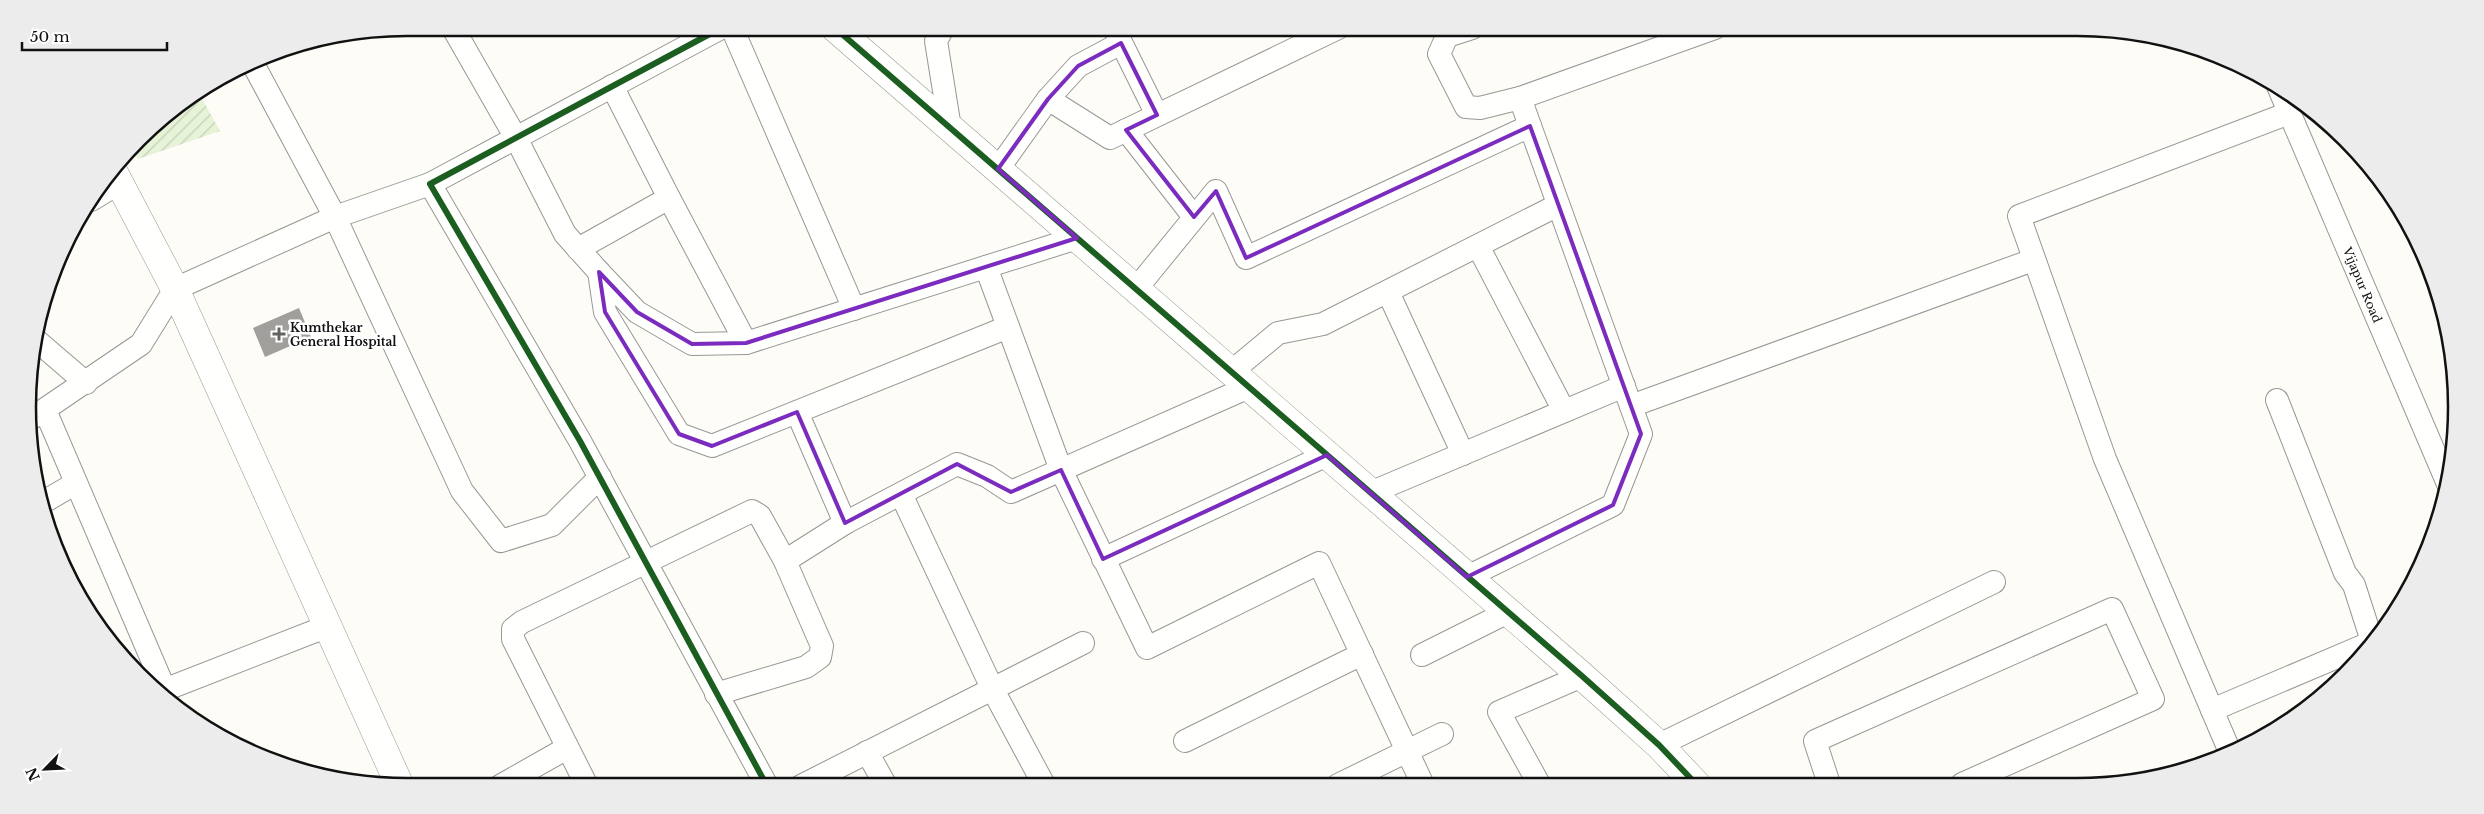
<svg xmlns="http://www.w3.org/2000/svg" width="2484" height="814" font-family="'Libre Baskerville',serif">
  <style>
    .garden { fill: url(#garden-furrows) }
    .building { fill: #a19f9c }
    .lines { fill: none; stroke-linecap: round; stroke-linejoin: round }
    .minor-casing { stroke: #979795; stroke-width: 24 }
    .tertiary-casing { stroke: #979795; stroke-width: 29 }
    .minor { stroke: #fffffe; stroke-width: 22 }
    .tertiary { stroke: #fffffe; stroke-width: 28 }
    .cycleway-casing { stroke: #fff; stroke-width: 9 }
    .cycleway { stroke: #1b5e20; stroke-width: 6 }
    .marked { fill: none; stroke: #7b2cbf; stroke-width: 4; stroke-linejoin: round }
    .poi-dot { fill: #646362; stroke: #fff; stroke-width: 2 }
    .labels { text-anchor: middle; dominant-baseline: central; stroke-width: 5; stroke-linejoin: round; paint-order: stroke }
    .street-label { font-size: 12px; fill: #111; stroke: #fff }
    .poi-label { font-size: 12px; font-weight: bold; fill: #111; stroke: #fff; text-anchor: start }
    .rim { fill: none; stroke: #111; stroke-width: 2.5 }
  </style>
  <defs>
    <pattern id="garden-furrows" width="10" height="10" patternUnits="userSpaceOnUse" patternTransform="scale(1.25)"><rect width="10" height="10" fill="#e7f3d7"/><path d="M-1 1l2-2M0 10L10 0M9 11l2-2" fill="none" stroke="#c5cfb8"/></pattern>
  </defs>
  <rect width="100%" height="100%" fill="#fdfcf7"/>
  <path class="garden" d="M200,95L220,131L138,159L132,148L157,122Z"/>
  <path class="building" d="M299,308L311,337L265,357L253,328Z"/>
  <g class="lines">
    <g class="minor-casing">
      <g id="minor">
        <path d="M453,28L516,138L565,234L599,272L637,312L692,344L746,343L1077,238"/>
        <path d="M721,28L430,184L580,441L767,786"/>
        <path d="M732,28L854,309"/>
        <path d="M943,28L936,41L950,128"/>
        <path d="M1114,28L1157,115"/>
        <path d="M1472,28L1447,36L1439,54L1466,107L1480,108L1520,98"/>
        <path d="M252,62L335,217L462,491L501,541L552,525L600,477"/>
        <path id="s1" d="M2278,86L2448,484"/>
        <path d="M1048,99L1078,66L1121,43"/>
        <path d="M1126,130L1194,217"/>
        <path d="M998,169L1048,99L1110,138L1338,28"/>
        <path d="M669,198L746,343"/>
        <path d="M91,200L119,183"/>
        <path d="M1478,246L1564,411"/>
        <path d="M578,249L669,198L612,86"/>
        <path d="M986,267L1061,470L1147,648L1319,563L1423,785"/>
        <path d="M599,272L605,312L679,434L712,446L1008,327"/>
        <path d="M1136,289L1216,191L1246,258L1530,126"/>
        <path d="M1388,292L1463,454"/>
        <path d="M36,340L86,383"/>
        <path d="M1231,372L1278,333L1323,324L1558,205"/>
        <path d="M2277,400L2345,573L2354,585L2372,641"/>
        <path d="M1631,406L2033,260"/>
        <path d="M45,410L165,690"/>
        <path d="M797,412L845,523"/>
        <path d="M29,420L141,344L175,289L335,217L430,184"/>
        <path d="M1370,493L1624,386"/>
        <path d="M901,494L992,688L1044,785"/>
        <path d="M40,504L76,483"/>
        <path d="M1103,559L1327,455"/>
        <path d="M1467,577L1613,505L1641,434L1520,98L1715,28"/>
        <path d="M1422,655L1508,612"/>
        <path d="M159,692L328,626"/>
        <path d="M716,694L806,667L820,657L822,646L785,561L845,523L957,464L987,476L1011,492L1249,387"/>
        <path d="M2212,710L2370,643"/>
        <path d="M1185,741L1362,654"/>
        <path d="M1659,745L1994,582"/>
        <path d="M867,752L886,786"/>
        <path d="M2230,752L2105,459L2019,216L2289,113"/>
        <path d="M1539,784L1499,712L1582,676"/>
        <path d="M1829,784L1815,741L2112,609L2153,699L1962,784"/>
        <path d="M1338,785L1442,734"/>
        <path d="M500,786L567,748"/>
        <path d="M587,786L513,639V629L522,622L752,511L760,516L785,561"/>
        <path d="M801,786L1083,643"/>
      </g>
    </g>
    <g class="tertiary-casing">
      <path id="tertiary" d="M835,28L1582,676L1659,745L1696,784
        M112,169L175,289L400,786"/>
    </g>
    <use href="#minor" class="minor"/>
    <use href="#tertiary" class="tertiary"/>
    <g class="cycleway-casing">
      <path id="cycleway" d="M721,28L430,184L580,441L767,786
        M835,28L1582,676L1659,745L1696,784"/>
    </g>
    <use href="#cycleway" class="cycleway"/>
  </g>
  <path class="marked" d="M1121,43L1157,115L1126,130L1194,217L1216,191L1246,258L1530,126L1641,434L1613,505L1467,577L1327,455L1103,559L1061,470L1011,492L957,464L845,523L797,412L712,446L679,434L605,312L599,272L637,312L692,344L746,343L1077,238L998,169L1048,99L1078,66Z"/>
  <path class="poi-dot" d="M276.5 326.5h5v5h5v5h-5v5h-5v-5h-5v-5h5z"/>
  <g class="labels">
    <g class="street-label">
      <text stroke="none"><textPath href="#s1" startOffset="216">Vijapur Road</textPath></text>
    </g>
    <g class="poi-label">
      <text x="290" y="327">Kumthekar<tspan x="290" dy="14">General Hospital</tspan></text>
    </g>
  </g>
  <path d="M0 0H2484V814H0ZM407 36H2077A371 371 0 0 1 2448 407V407A371 371 0 0 1 2077 778H407A371 371 0 0 1 36 407V407A371 371 0 0 1 407 36Z" fill="#ececec" fill-rule="evenodd"/>
  <path class="rim" d="M407 36H2077A371 371 0 0 1 2448 407V407A371 371 0 0 1 2077 778H407A371 371 0 0 1 36 407V407A371 371 0 0 1 407 36Z"/>
  <g transform="translate(45 769) rotate(246)" stroke="#ffffff" stroke-width="4" paint-order="stroke">
  <path d="M0-4L9 19L0 12L-9 19Z" fill="#111111"/>
  <text y="-8" font-size="14" font-weight="bold" text-anchor="middle" fill="#111111">N</text>
  </g>
  <path d="M22 42v8h145v-8" fill="none" stroke="#111111" stroke-width="2.5"/>
  <text x="30" y="42" font-size="15" fill="#111111" stroke="#ffffff" stroke-width="4" paint-order="stroke">50 m</text>
</svg>
